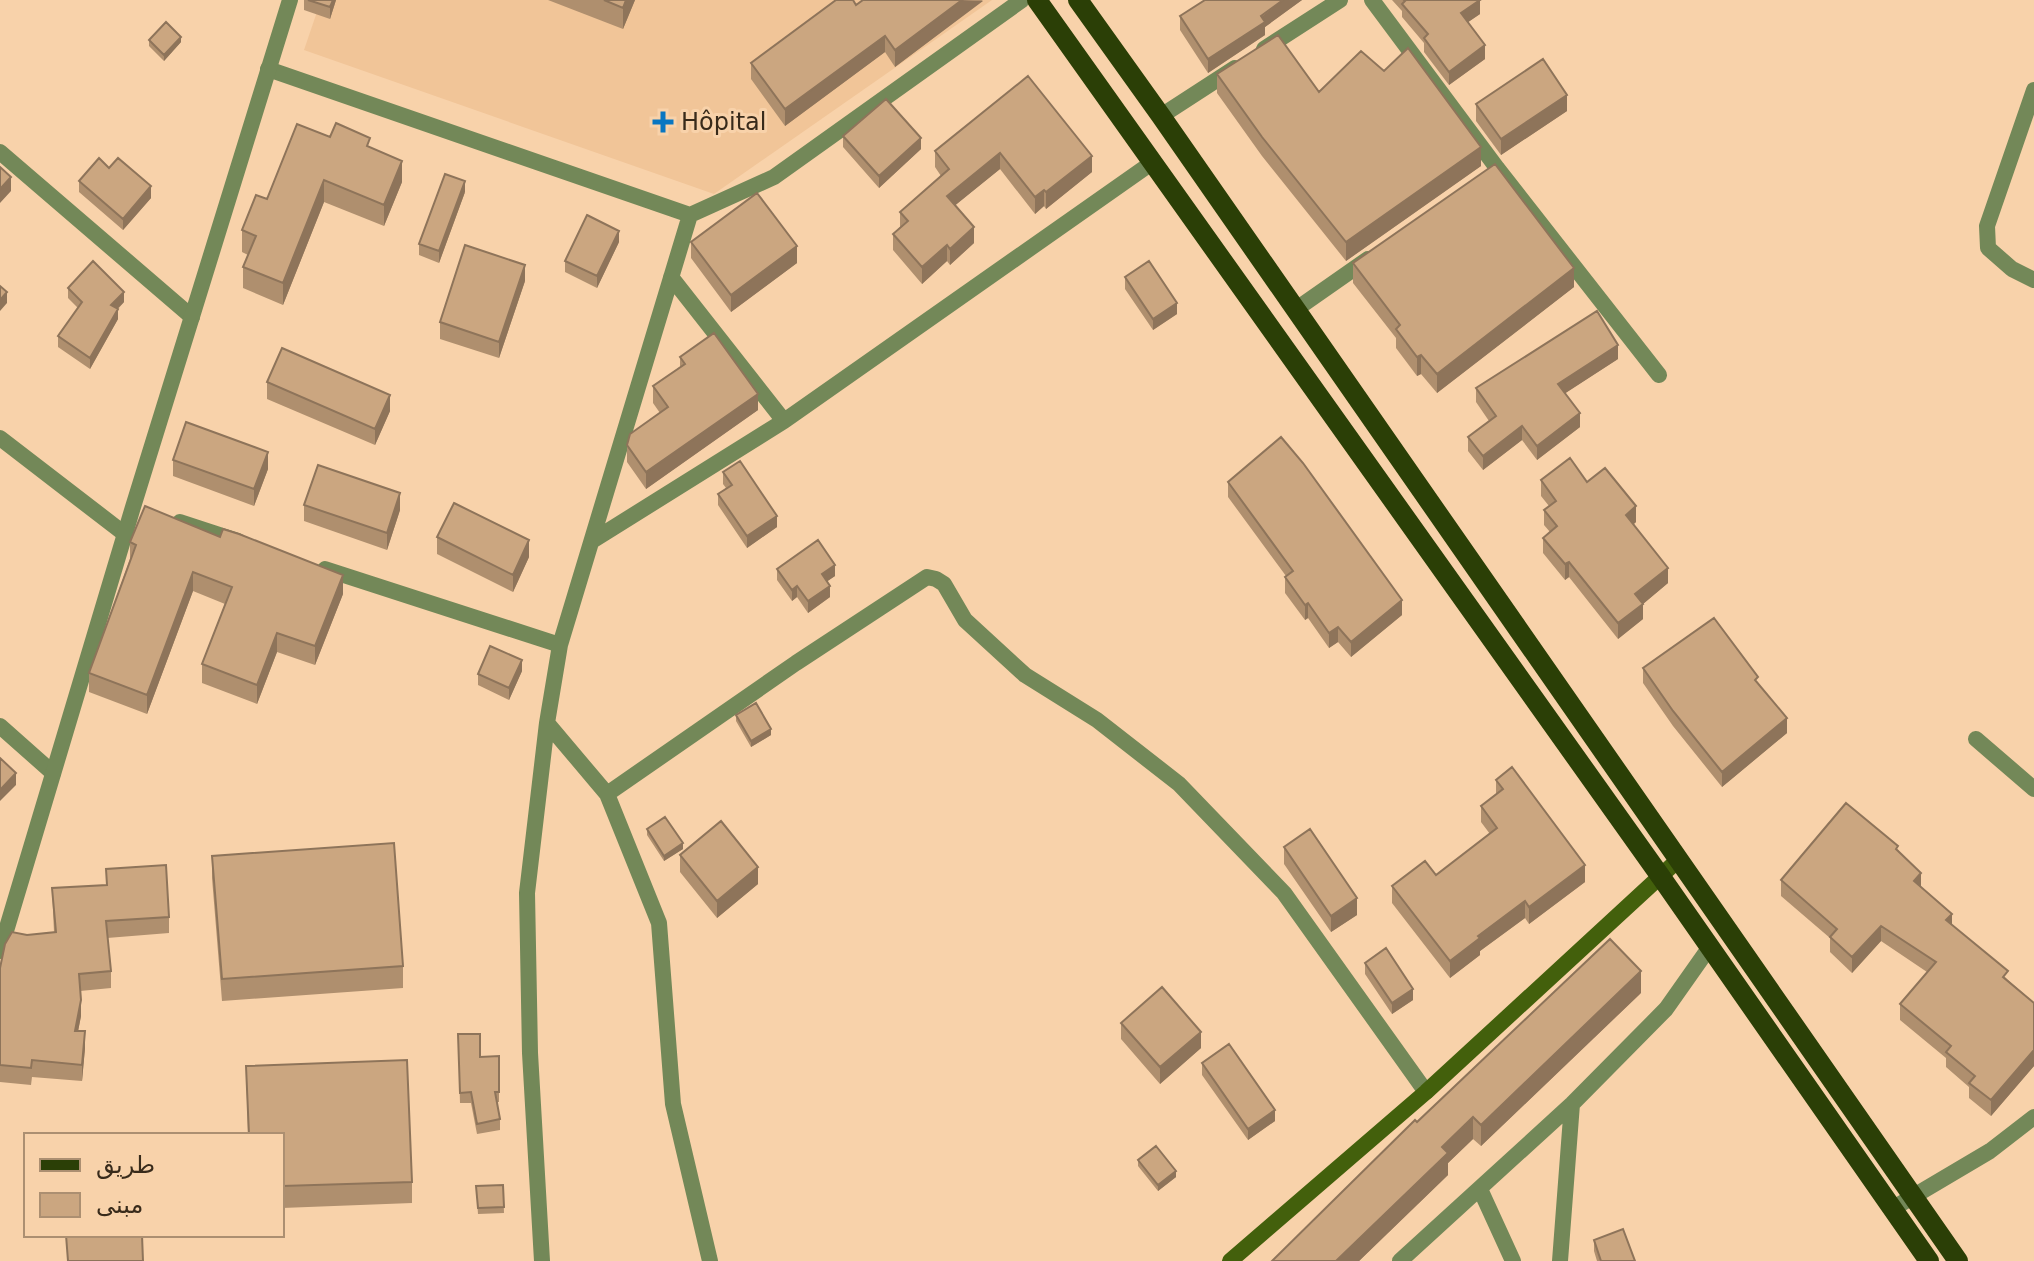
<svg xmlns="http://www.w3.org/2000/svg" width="2034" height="1261" font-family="'DejaVu Sans',Vazirmatn,sans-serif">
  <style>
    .built { fill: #f1c598 }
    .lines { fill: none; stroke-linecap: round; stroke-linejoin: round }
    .minor { stroke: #738858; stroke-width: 16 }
    .tertiary { stroke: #738858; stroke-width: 16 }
    .secondary { stroke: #43600c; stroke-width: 16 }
    .primary { stroke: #2b3f06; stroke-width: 20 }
    .wall { fill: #af8f6e }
    .shaded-wall { fill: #8e745a }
    .building { fill: #cba680; stroke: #8e745a; stroke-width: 2 }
    .poi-dot { fill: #0976c1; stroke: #f8d2aa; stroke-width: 3 }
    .labels { text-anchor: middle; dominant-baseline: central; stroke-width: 6; stroke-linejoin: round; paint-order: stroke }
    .poi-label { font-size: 24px; fill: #392b1b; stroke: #f8d2aa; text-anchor: start }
  </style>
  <rect width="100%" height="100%" fill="#f8d2aa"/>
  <path class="built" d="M321,0H992L714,194L304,50Z"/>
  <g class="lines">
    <path class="minor" d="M1372,0L1497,168L1659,375
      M1264,49L1340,0
      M268,69L690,215
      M2034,90L1987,226L1988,248L2012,269L2034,280
      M1161,116L1235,68
      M0,152L192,317
      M671,277L784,421
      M1295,310L1368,259
      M0,438L126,535
      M180,522L238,541
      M592,541L784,421L1153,162
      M325,569L560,645L690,215L774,177L1022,0
      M547,723L607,794L659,923L673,1104L710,1261
      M0,726L53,773
      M1976,739L2034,789
      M607,794L796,663L927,577L936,579L944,584L965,620L1025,675L1097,720L1179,784L1284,893L1426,1092
      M1480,1189L1513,1261
      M1892,1209L1990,1151L2034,1117
      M542,1261L530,1053L527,893L547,723L560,645
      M1400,1261L1572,1104L1666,1009L1709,948
      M1560,1261L1572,1104"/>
    <path class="tertiary" d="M0,951L133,507L290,0"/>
    <path class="secondary" d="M1230,1261L1426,1092L1678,860"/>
    <path class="primary" d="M1037,0L1661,877L1929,1261
      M1078,0L1161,116L1958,1261"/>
  </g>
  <path class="wall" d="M304,0H336L330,19L304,10Z
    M548,0H635L623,29Z
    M983,0L895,67L885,52L785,126L751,79V63L856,5Z
    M1205,0H1302L1265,27V35L1208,73L1180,30V16Z
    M1392,0H1480V14L1468,22L1485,59L1449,85L1424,52V43L1402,17V11Z
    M149,40L181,42L164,61L149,46Z
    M1217,74L1319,92L1481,166L1346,261L1262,156L1217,93Z
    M1028,76L1092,172L1046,209L1044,206L1035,214L1000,169L955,205L974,243L950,265L947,261L922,284L893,250V234L900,227V212L941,176L935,167V151Z
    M1476,104L1567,111L1501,155L1476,121Z
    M843,136L921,149L879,188L843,147Z
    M330,137L370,148L402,182L384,226L324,202L283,305L243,288V267L248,255L242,252V230L267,199Z
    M109,168L151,198L123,230L79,192V181Z
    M465,192L439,263L419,255V244Z
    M619,242L597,288L565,272V261Z
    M691,242L797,263L731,312L691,258Z
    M1353,263L1574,287L1437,393L1421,374L1417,376L1396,348V338L1353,283Z
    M1125,277L1177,314L1153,330L1125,289Z
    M525,281L499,358L440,339V322Z
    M68,288L124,302L118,309V319L90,369L58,347V336L78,308L68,298Z
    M680,357L758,410L646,489L627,462V445L660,413L653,403V386L680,367Z
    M1618,359L1565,393L1580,427L1537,460L1522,440L1483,470L1468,451V437L1489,421L1476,402V388Z
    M267,382L390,411L375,445L267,399Z
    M173,460L268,469L254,506L173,476Z
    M723,472L777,527L747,548L718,505V494L726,488L723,484Z
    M1541,480L1587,482L1636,522L1634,524L1668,583L1643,604V619L1618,639L1569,577L1565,580L1543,553V538L1550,532L1544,525V510L1549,506L1541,496Z
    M1228,482L1402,615L1351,657L1338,642L1329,648L1308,618L1305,620L1285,593V577L1286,576L1228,497Z
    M304,505L400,510L387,550L304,521Z
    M437,537L529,557L513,592L437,554Z
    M130,542L343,594L315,665L277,652L257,704L202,683V664L225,604L193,591L147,714L89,692V673L130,559Z
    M777,569L835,576L827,581L830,597L808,613L797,597L792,601L777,580Z
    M1643,668L1758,683L1787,733L1722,787L1673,726L1643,683Z
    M522,671L509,700L478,685V674Z
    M736,715L771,735L751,747L736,721Z
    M1496,780L1585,882L1529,924L1525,918L1480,951V955L1450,978L1392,903V886L1436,875L1490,834L1481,822V806L1496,794Z
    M647,829L683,849L664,861L647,835Z
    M1284,847L1357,915L1331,932L1284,864Z
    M1898,850L1921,887L1952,925L2008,980L2034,1003V1066L1991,1116L1969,1098V1087L1946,1067V1058L1900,1020V1004L1927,972L1881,941L1852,973L1830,952V938L1781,896V880Z
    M680,855L758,884L717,918L680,872Z
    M212,856L403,966V988L222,1001L212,878Z
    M106,869L169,917V933L107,938L111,971V988L80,991L81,1016L78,1031L85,1048L82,1081L32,1077L31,1085L0,1082V968L27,935L54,932L52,888L106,885Z
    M1365,963L1413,1000L1392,1014L1365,974Z
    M1641,993L1481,1146L1473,1139L1448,1163V1175L1359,1261H1272L1417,1122Z
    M1121,1023L1201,1048L1160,1084L1121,1039Z
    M458,1034L480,1057L499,1056V1102H497L500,1119V1130L477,1134L471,1103H460Z
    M1202,1063L1275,1121L1248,1140L1202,1075Z
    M246,1066L412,1182V1203L282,1208V1135H248Z
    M1138,1160L1176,1177L1158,1191L1138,1166Z
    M503,1185L504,1213L478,1214L476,1186Z
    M1594,1240L1635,1261H1597L1594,1251Z"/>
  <path class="shaded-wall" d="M333,0H336L330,19V7Z
    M626,0H635L623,29V8Z
    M962,0L983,1L895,67V50Z
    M1283,0H1302L1265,27V35L1208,73V59Z
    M1480,0V14L1461,27V13Z
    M885,36V52L785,126V109Z
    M181,37V42L164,61V55Z
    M1485,45V59L1449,85V72Z
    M1567,95V111L1501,155V139Z
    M921,138V149L879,188V176Z
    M1481,147V166L1346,261V242Z
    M1000,153V169L947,212V196Z
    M1092,156V172L1046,209V192Z
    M402,161V182L384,226V205Z
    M11,177V191L0,203V189Z
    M324,180V202L283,305V283Z
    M465,181V192L439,263V251Z
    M151,186V198L123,230V219Z
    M1044,190V206L1035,214V197Z
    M974,227V243L950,265V249Z
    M619,231V242L597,288V276Z
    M947,245V261L922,284V267Z
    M797,246V263L731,312V295Z
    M525,265V281L499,358V342Z
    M1574,268V287L1437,393V374Z
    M7,292V303L0,311V300Z
    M124,292V302L111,315V305Z
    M1177,303V314L1153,330V319Z
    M118,309V319L90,369V358Z
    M1618,345V359L1558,398V384Z
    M1421,355V374L1417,376V357Z
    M758,394V410L646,489V472Z
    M390,395V411L375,445V429Z
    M1580,413V427L1537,460V446Z
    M1522,426V440L1483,470V456Z
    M268,452V469L254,506V489Z
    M400,493V510L387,550V533Z
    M1636,506V522L1626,530V515Z
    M777,516V527L747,548V536Z
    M529,540V557L513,592V575Z
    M1569,562V577L1565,580V564Z
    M835,565V576L822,585V574Z
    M1668,568V583L1643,604V619L1618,639V623L1635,594Z
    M193,572V591L147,714V695Z
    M343,575V594L315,665V646Z
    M797,586V597L792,601V590Z
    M830,586V597L808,613V601Z
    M1402,600V615L1351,657V642Z
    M1308,603V618L1305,620V605Z
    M1338,627V642L1329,648V633Z
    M277,633V652L257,704V685Z
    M522,660V671L509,700V688Z
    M1787,718V733L1722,787V772Z
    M771,729V735L751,747V741Z
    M16,773V785L0,801V790Z
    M683,843V849L664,861V856Z
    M1585,865V882L1529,924V907Z
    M758,867V884L717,918V901Z
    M1921,873V889L1914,881Z
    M1357,898V915L1331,932V916Z
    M1525,901V918L1480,951V955L1450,978V961L1478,936Z
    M1952,914V929L1946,920Z
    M1881,926V941L1852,973V957Z
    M1641,971V993L1481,1146V1125Z
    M1413,989V1000L1392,1014V1003Z
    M81,1000V1016L75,1047V1031Z
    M85,1031V1048L82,1081V1065Z
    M1201,1032V1048L1160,1084V1067Z
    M2034,1050V1066L1991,1116V1100Z
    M1275,1110V1121L1248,1140V1129Z
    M1473,1117V1139L1448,1163V1175L1359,1261H1336L1442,1147Z
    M1176,1171V1177L1158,1191V1185Z"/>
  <path class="building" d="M308,0H333L330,7Z
    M604,0H626L623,8Z
    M836,0H853L856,5L863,0H962L895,50L885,36L785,109L751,63Z
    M1205,0H1283L1261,16L1265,22L1208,59L1180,16Z
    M1404,0H1480L1461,13L1485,45L1449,72L1424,38L1428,34L1402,4L1405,1Z
    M166,22L181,37L164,55L149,40Z
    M1278,35L1319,92L1361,51L1384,71L1408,48L1481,147L1346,242L1262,137L1217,74Z
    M1543,59L1567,95L1501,139L1476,104Z
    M1028,76L1092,156L1046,192L1044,190L1035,197L1000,153L947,196L974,227L950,249L947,245L922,267L893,234L908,221L900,212L949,169L935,151Z
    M886,99L921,138L879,176L843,136Z
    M336,123L370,138L367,146L402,161L384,205L324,180L283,283L243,267L256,236L242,230L256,195L267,199L297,124L330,137Z
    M99,158L109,168L118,158L151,186L123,219L79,181Z
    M1495,164L1574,268L1437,374L1421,355L1417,357L1396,329L1400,325L1353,263Z
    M0,167L11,177L0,189Z
    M445,174L465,181L439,251L419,244Z
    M757,193L797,246L731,295L691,242Z
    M587,215L619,231L597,276L565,261Z
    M465,245L525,265L499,342L440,322Z
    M93,261L124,292L111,305L118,309L90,358L58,336L82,302L68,288Z
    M1149,261L1177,303L1153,319L1125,277Z
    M0,286L7,292L0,300Z
    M1597,311L1618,345L1558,384L1580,413L1537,446L1522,426L1483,456L1468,437L1496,416L1476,388Z
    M714,333L758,394L646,472L627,445L630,434L668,407L653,386L685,364L680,357Z
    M282,348L390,395L375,429L267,382Z
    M186,422L268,452L254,489L173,460Z
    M1281,437L1303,463L1402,600L1351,642L1338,627L1329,633L1308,603L1305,605L1285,577L1293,571L1228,482Z
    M1570,458L1587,482L1605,468L1636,506L1626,515L1668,568L1635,594L1643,604L1618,623L1569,562L1565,564L1543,538L1557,526L1544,510L1556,501L1541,480Z
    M740,461L777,516L747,536L718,494L732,485L723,472Z
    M318,465L400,493L387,533L304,505Z
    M454,503L529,540L513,575L437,537Z
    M145,506L220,537L223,529L239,534L343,575L315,646L277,633L257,685L202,664L232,587L193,572L147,695L89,673L136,545L130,542Z
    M818,540L835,565L822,574L830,586L808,601L797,586L792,590L777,569Z
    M1714,618L1758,677L1755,680L1787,718L1722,772L1673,711L1643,668Z
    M490,646L522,660L509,688L478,674Z
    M756,703L771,729L751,741L736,715Z
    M0,758L16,773L0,790Z
    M1512,767L1585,865L1529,907L1525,901L1478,936L1480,938L1450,961L1392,886L1425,861L1436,875L1497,828L1481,806L1503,789L1496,780Z
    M1846,803L1898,846L1896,849L1921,873L1914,881L1952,914L1946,920L2008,971L2003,977L2034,1003V1050L1991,1100L1969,1083L1975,1076L1946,1052L1951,1046L1900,1004L1936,962L1881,926L1852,957L1830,937L1837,929L1781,880Z
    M665,817L683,843L664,856L647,829Z
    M721,821L758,867L717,901L680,855Z
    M1310,829L1357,898L1331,916L1284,847Z
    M394,843L403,966L222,979L212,856Z
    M166,865L169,917L106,921L111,971L79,974L81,1000L75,1031H85L82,1065L32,1060L31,1068L0,1065V968L5,944L12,932L27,935L56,932L52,888L107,885L106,869Z
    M1610,939L1641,971L1481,1125L1473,1117L1442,1147L1448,1153L1336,1261H1272L1415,1120L1417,1122Z
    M1386,948L1413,989L1392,1003L1365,963Z
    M1162,987L1201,1032L1160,1067L1121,1023Z
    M458,1034H480V1057L499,1056V1092H495L500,1119L477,1124L471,1092L460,1093Z
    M1229,1044L1275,1110L1248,1129L1202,1063Z
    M407,1060L412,1182L282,1186V1135H249L246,1066Z
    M1156,1146L1176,1171L1158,1185L1138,1160Z
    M503,1185L504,1207L478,1208L476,1186Z
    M1623,1229L1635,1261H1601L1594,1240Z
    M66,1235H142L143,1261H68Z"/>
  <path class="poi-dot" d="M659 110h8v8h8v8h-8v8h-8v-8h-8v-8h8z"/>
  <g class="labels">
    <g class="poi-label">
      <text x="681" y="122">Hôpital</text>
    </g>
  </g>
  <rect x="24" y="1133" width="260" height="104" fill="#f8d2aa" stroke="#ac8f71" stroke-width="2"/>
  <rect x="40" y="1159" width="40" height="12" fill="#2b3f06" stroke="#ac8f71" stroke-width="2"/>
  <text x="96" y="1173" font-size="24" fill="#392b1b">طريق</text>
  <rect x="40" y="1193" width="40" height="24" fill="#cba680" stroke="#ac8f71" stroke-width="2"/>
  <text x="96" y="1213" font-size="24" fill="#392b1b">مبنى</text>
</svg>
